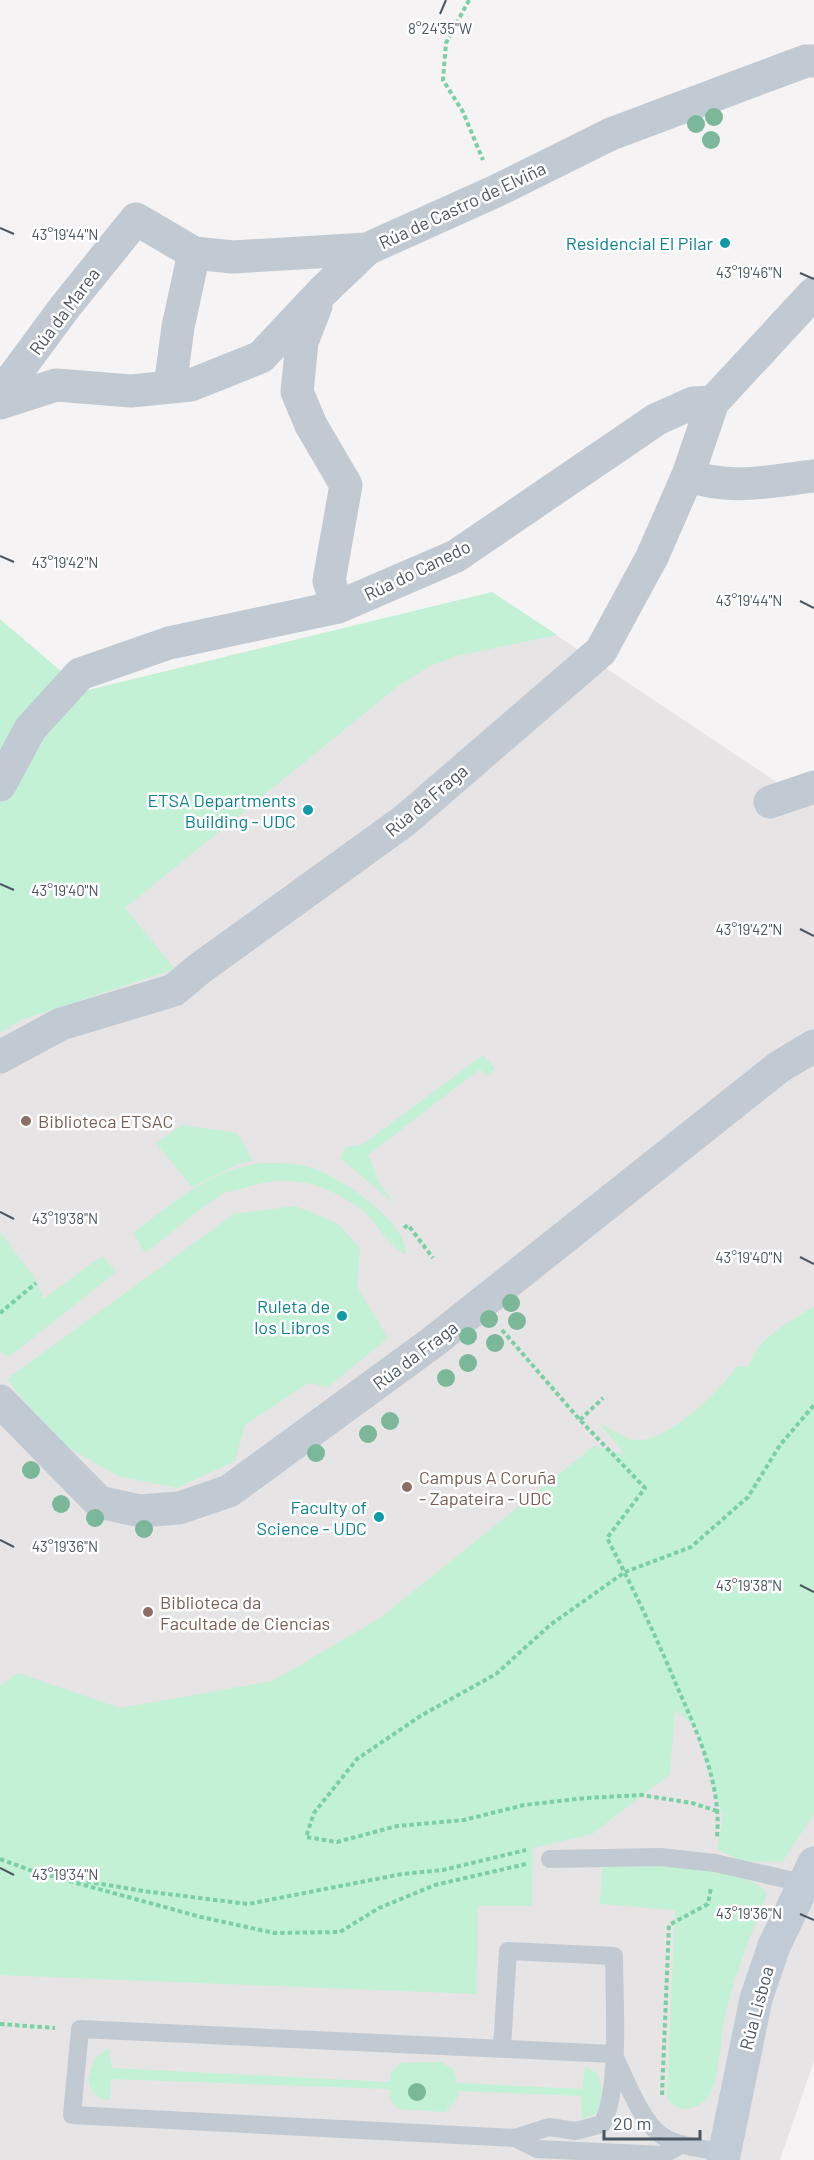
<svg xmlns="http://www.w3.org/2000/svg" width="814" height="2160" font-family="Barlow,sans-serif">
  <style>
    .education { fill: #e6e4e5 }
    .green { fill: #c3f1d5 }
    .lines { fill: none; stroke-linecap: round; stroke-linejoin: round }
    .path { stroke: #7ad0a6; stroke-width: 4; stroke-dasharray: 4.5 3; stroke-linecap: butt }
    .lane { stroke: #c1cad2; stroke-width: 18 }
    .street { stroke: #c1cad2; stroke-width: 33 }
    .secondary { stroke: #c1cbd6; stroke-width: 33 }
    .tree { fill: #7bb799 }
    .ticks { fill: none; stroke: #4a5661; stroke-width: 2 }
    .culture-dot { fill: #0f9aa8; stroke: #fff; stroke-width: 2 }
    .education-dot { fill: #8d6e63; stroke: #fff; stroke-width: 2 }
    .labels { text-anchor: middle; dominant-baseline: central; stroke-width: 5; stroke-linejoin: round; paint-order: stroke }
    .street-label { font-size: 18px; fill: #4a5661; stroke: #fff }
    .culture-label { font-size: 18px; fill: #0d838f; stroke: #fff; text-anchor: end }
    .education-label { font-size: 18px; fill: #785e54; stroke: #fff; text-anchor: start }
    .ticks-label { font-size: 15px; text-anchor: middle; fill: #4a5661; stroke: #fff; stroke-width: 5; stroke-linejoin: round; paint-order: stroke }
  </style>
  <rect width="100%" height="100%" fill="#f5f3f3"/>
  <path class="education" d="M492,592L808,803L814,801V2061L780,2160H0V912Z"/>
  <path class="green" d="M492,592L557,635L457,656L430,666L398,686L125,908L175,969L21,1020L0,1033V619L84,691Z
    M483,1055L495,1069L486,1076L480,1069L368,1155L380,1184L395,1204L340,1158L345,1148L363,1144Z
    M182,1125L237,1133L253,1161L240,1163L192,1187L156,1143Z
    M262,1163C278,1163 293,1162 309,1167C338,1175 407,1221 406,1254C389,1248 376,1220 361,1209C323,1182 289,1173 244,1188C237,1190 228,1191 222,1194C195,1211 171,1234 145,1253L133,1233C173,1203 210,1169 262,1163Z
    M295,1206L337,1223L360,1248L357,1287L388,1338L328,1387L308,1383L245,1425L235,1461L177,1488L118,1476L54,1439L7,1379L234,1214Z
    M0,1232L37,1281L43,1299L102,1256L116,1272L9,1357L0,1352Z
    M814,1306V1814L782,1862L742,1861L717,1849L723,1818L694,1725L675,1710L670,1774L592,1834L533,1848L532,1906H478L477,1994L0,1975V1686L18,1673L120,1708L273,1681L380,1618L594,1446L626,1455L599,1423C611,1429 625,1440 638,1440C669,1441 721,1390 737,1366L748,1367C757,1337 789,1323 814,1306Z
    M667,1864C692,1867 753,1871 767,1894C751,1934 735,1974 725,2016C720,2037 720,2079 708,2097C699,2110 674,2115 667,2097L675,1910L600,1904L602,1866Z
    M109,2048L112,2068L390,2082V2074L400,2063L441,2062L454,2070L457,2083L582,2089L585,2067C607,2073 603,2098 596,2114L582,2119L581,2096L458,2091L457,2099L445,2112L398,2109L390,2100L389,2089L111,2079L110,2100C97,2100 89,2090 88,2078L95,2058Z"/>
  <g class="lines">
    <path class="path" d="M469,0L446,43L443,80L463,112L483,160
      M404,1228L408,1225L433,1258
      M0,1313L36,1283
      M502,1330L580,1420L645,1488L607,1538C632,1586 655,1634 676,1684C697,1732 722,1784 717,1837
      M580,1420L603,1398
      M717,1811L692,1803L641,1795L586,1798L524,1805L464,1820L397,1826L337,1842L306,1837L314,1813L357,1759L422,1715L496,1674L550,1625L625,1572L691,1547L748,1497L780,1445L814,1405
      M0,1859L41,1874L143,1891L248,1904L402,1874L443,1870L526,1850
      M62,1879L201,1917L274,1933L340,1932L379,1908L435,1885L526,1864
      M0,2024L55,2028
      M662,2095L669,1925L708,1904L711,1887"/>
    <path class="lane" d="M550,1859L660,1857L715,1863L803,1883
      M502,2048L508,1951L614,1956C614,1998 621,2090 602,2124L576,2131L549,2127L515,2138
      M682,2144L663,2155L537,2149L515,2138L72,2115L80,2029L613,2054C624,2075 641,2122 661,2135C678,2147 704,2149 724,2152"/>
    <path class="street" d="M316,306L302,342L297,392L311,425L346,485L329,581L338,607
      M170,387L178,327L194,253
      M0,395L65,307L136,219L194,253L233,257L367,249
      M0,403L56,385L131,391L191,385L261,357L321,293L367,249L496,191L611,134L806,61H814
      M688,475C728,491 772,481 814,476
      M0,785L30,729L80,674L169,643L338,607L456,556L657,419L693,403L713,402L814,293
      M770,802L814,787
      M0,1057L61,1024L174,990L199,969L404,821L601,651L652,557L688,475L713,402
      M0,1401L99,1502L140,1511L179,1508L229,1491L433,1342L779,1067L814,1046"/>
    <path class="secondary" d="M723,2160L756,1999L774,1946L814,1863"/>
  </g>
  <g class="tree">
    <circle cx="714" cy="117" r="9"/>
    <circle cx="696" cy="124" r="9"/>
    <circle cx="711" cy="140" r="9"/>
    <circle cx="511" cy="1303" r="9"/>
    <circle cx="489" cy="1319" r="9"/>
    <circle cx="517" cy="1321" r="9"/>
    <circle cx="468" cy="1336" r="9"/>
    <circle cx="495" cy="1343" r="9"/>
    <circle cx="468" cy="1363" r="9"/>
    <circle cx="446" cy="1378" r="9"/>
    <circle cx="390" cy="1421" r="9"/>
    <circle cx="368" cy="1434" r="9"/>
    <circle cx="316" cy="1453" r="9"/>
    <circle cx="31" cy="1470" r="9"/>
    <circle cx="61" cy="1504" r="9"/>
    <circle cx="95" cy="1518" r="9"/>
    <circle cx="144" cy="1529" r="9"/>
    <circle cx="417" cy="2092" r="9"/>
  </g>
  <path class="ticks" d="M440,14L446,0M0,228L14,234M800,273L814,279M0,556L14,562M800,601L814,608M0,884L14,890M800,929L814,936M0,1212L14,1219M800,1257L814,1264M0,1540L14,1547M800,1585L814,1592M0,1868L14,1875M800,1914L814,1920"/>
  <g class="culture-dot">
    <circle cx="725" cy="243" r="6"/>
    <circle cx="308" cy="810" r="6"/>
    <circle cx="342" cy="1316" r="6"/>
    <circle cx="379" cy="1517" r="6"/>
  </g>
  <g class="education-dot">
    <circle cx="26" cy="1121" r="6"/>
    <circle cx="407" cy="1487" r="6"/>
    <circle cx="148" cy="1612" r="6"/>
  </g>
  <g class="labels">
    <g class="street-label">
      <text transform="translate(462 205) rotate(-25)">Rúa de Castro de Elviña</text>
      <text transform="translate(64 311) rotate(-53)">Rúa da Marea</text>
      <text transform="translate(417 570) rotate(-26)">Rúa do Canedo</text>
      <text transform="translate(426 800) rotate(-40)">Rúa da Fraga</text>
      <text transform="translate(415 1355) rotate(-37)">Rúa da Fraga</text>
      <text transform="translate(756 2008) rotate(-75)">Rúa Lisboa</text>
    </g>
    <g class="culture-label">
      <text x="713" y="243">Residencial El Pilar</text>
      <text x="296" y="800">ETSA Departments<tspan x="296" dy="21">Building - UDC</tspan></text>
      <text x="330" y="1306">Ruleta de<tspan x="330" dy="21">los Libros</tspan></text>
      <text x="367" y="1507">Faculty of<tspan x="367" dy="21">Science - UDC</tspan></text>
    </g>
    <g class="education-label">
      <text x="38" y="1121">Biblioteca ETSAC</text>
      <text x="419" y="1477">Campus A Coruña<tspan x="419" dy="21">- Zapateira - UDC</tspan></text>
      <text x="160" y="1602">Biblioteca da<tspan x="160" dy="21">Facultade de Ciencias</tspan></text>
    </g>
  </g>
  <g class="ticks-label">
    <text x="440" y="34">8°24'35"W</text>
    <text x="65" y="240">43°19'44"N</text>
    <text x="749" y="278">43°19'46"N</text>
    <text x="65" y="568">43°19'42"N</text>
    <text x="749" y="606">43°19'44"N</text>
    <text x="65" y="896">43°19'40"N</text>
    <text x="749" y="935">43°19'42"N</text>
    <text x="65" y="1224">43°19'38"N</text>
    <text x="749" y="1263">43°19'40"N</text>
    <text x="65" y="1552">43°19'36"N</text>
    <text x="749" y="1591">43°19'38"N</text>
    <text x="65" y="1880">43°19'34"N</text>
    <text x="749" y="1919">43°19'36"N</text>
  </g>
  <path d="M604 2130v9h96v-9" fill="none" stroke="#4a5661" stroke-width="3"/>
  <text x="613" y="2130" font-size="18" fill="#4a5661" stroke="#ffffff" stroke-width="4.5" paint-order="stroke">20 m</text>
</svg>
